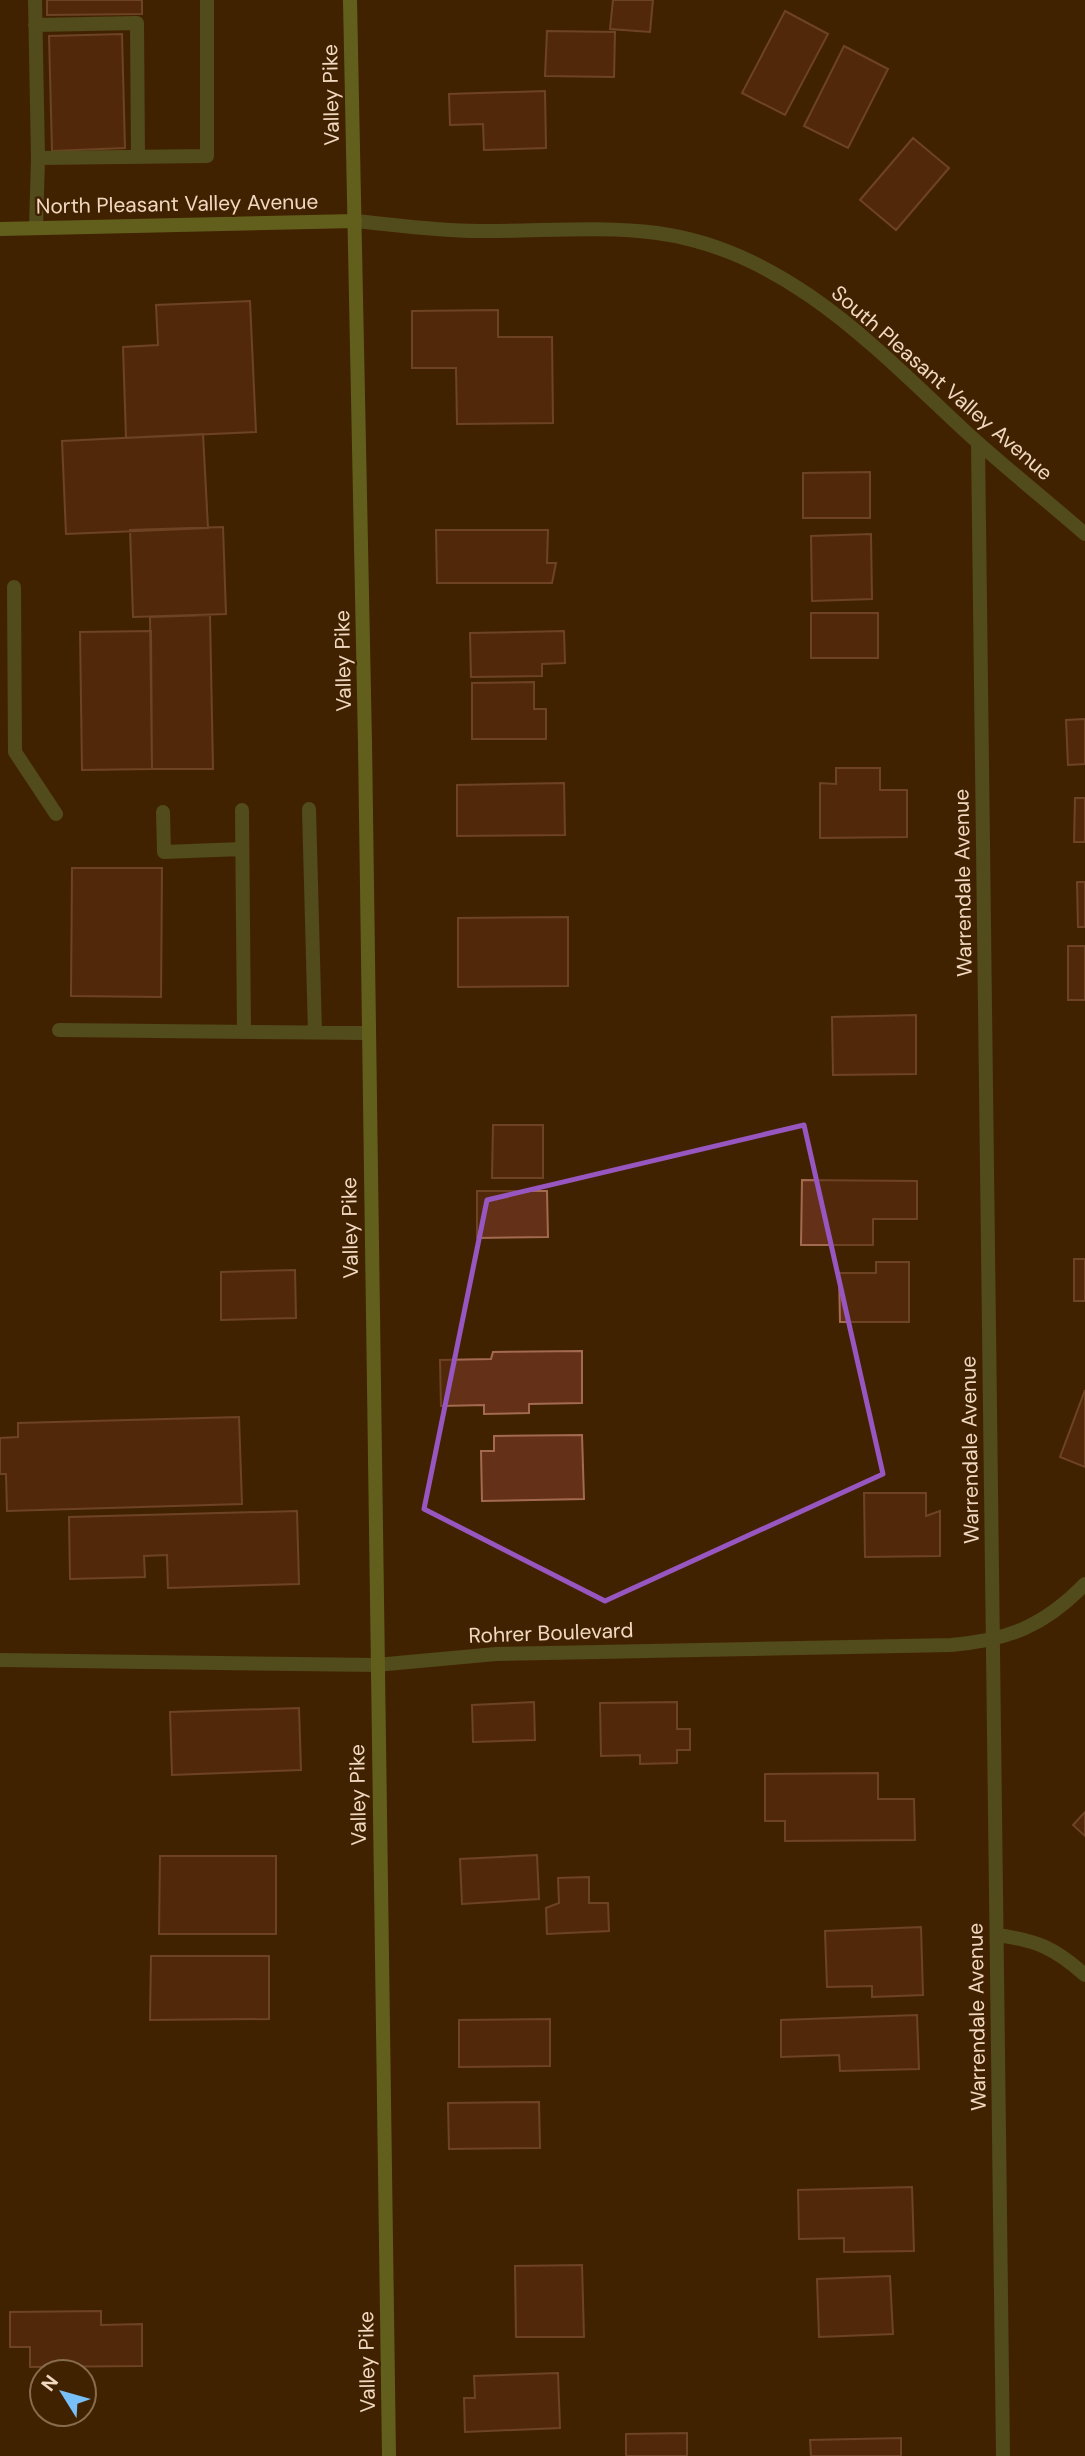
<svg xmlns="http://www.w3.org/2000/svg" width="1085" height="2456" font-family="'DM Sans',sans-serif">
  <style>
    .building { fill: #643118; stroke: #a36a50; stroke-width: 2 }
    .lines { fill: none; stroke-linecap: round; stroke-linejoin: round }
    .lane { stroke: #677c3e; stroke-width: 14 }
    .street { stroke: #677c3e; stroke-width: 14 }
    .secondary { stroke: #89a941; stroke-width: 14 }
    .marked { fill: none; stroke: #9857c0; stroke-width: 5; stroke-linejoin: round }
    .labels { text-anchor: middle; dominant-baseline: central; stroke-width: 5; stroke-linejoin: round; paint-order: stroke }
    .street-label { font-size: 21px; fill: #f1d8c1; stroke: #412200 }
  </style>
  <rect width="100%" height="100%" fill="#412200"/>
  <path class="building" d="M47,0H142V14L47,15Z
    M613,0H653L650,32L610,29Z
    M785,11L828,34L785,115L742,93Z
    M547,31L615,32L614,77L545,76Z
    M122,34L125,148L52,151L49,36Z
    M844,46L888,69L848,148L804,126Z
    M545,91L546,148L484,150L483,124L450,125L449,94Z
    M913,138L949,168L896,230L860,200Z
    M250,301L256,432L126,438L123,347L158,345L156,305Z
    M498,310V337H552L553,423L457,424L456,368H412V311Z
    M203,434L208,528L66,534L62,441Z
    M870,472V518H803V473Z
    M223,527L226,614L133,617L130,530Z
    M436,530H548L547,563H556L552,583H437Z
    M871,534L872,599L812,601L811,536Z
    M811,613H878V658H811Z
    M210,615L213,769H152L150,617Z
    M151,631L152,769L82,770L80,632Z
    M564,631L565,663L542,664V676L471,677L470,633Z
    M534,682V709H546V739H472V683Z
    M1085,719V764L1068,765L1066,720Z
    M836,768H880V790H907V837L820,838V783L836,784Z
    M564,783L565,835L457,836V785Z
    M1075,798H1085V842H1074Z
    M72,868H162L161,997L71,996Z
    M1077,882H1085V927H1078Z
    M568,917V986L458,987V918Z
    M1068,946H1085V1000H1068Z
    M916,1015V1074L833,1075L832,1017Z
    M493,1125H543V1178H492Z
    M802,1180L917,1181V1219H873V1245H801Z
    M477,1191H547L548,1237L477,1238Z
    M1074,1259H1085V1301H1074Z
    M876,1262H909V1322H840L839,1273H876Z
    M295,1270L296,1318L221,1320V1272Z
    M582,1351V1403L529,1404V1413L484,1414V1405L441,1406L440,1360L491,1359L493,1352Z
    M1085,1390V1467L1060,1457Z
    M239,1417L242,1504L7,1511L6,1474H0V1438L18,1437V1423Z
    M582,1435L584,1499L482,1501L481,1451H494V1436Z
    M864,1493H926V1516L940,1511V1556L865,1557Z
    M297,1511L299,1584L168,1588L167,1555L144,1556L145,1577L70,1579L69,1517Z
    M534,1702L535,1740L473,1742L472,1705Z
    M677,1702V1729H690V1750H677V1763L640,1764V1755L601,1756L600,1703Z
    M299,1708L301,1770L172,1775L170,1712Z
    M878,1773V1799H914L915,1840L785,1841V1821H765V1774Z
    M1085,1812V1836L1073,1825Z
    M537,1855L539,1899L462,1904L460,1859Z
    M160,1856H276V1934H159Z
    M589,1877V1903H608L609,1931L547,1934L546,1908L559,1903L558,1878Z
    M921,1927L923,1995L872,1997V1986L827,1987L825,1931Z
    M151,1956H269V2019L150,2020Z
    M917,2015L919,2069L840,2071L839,2055L781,2057V2020Z
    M550,2019V2066L459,2067V2020Z
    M539,2102L540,2148L449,2149L448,2103Z
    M912,2187L914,2251L844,2252V2238L799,2239L798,2190Z
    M582,2265L584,2337H516L515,2266Z
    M890,2276L893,2334L819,2337L817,2279Z
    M101,2311V2325L142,2324V2366L30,2367V2347H10V2312Z
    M558,2373L560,2428L465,2432L464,2398H475L474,2376Z
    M687,2433V2456H626V2434Z
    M901,2438V2456H811L810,2440Z"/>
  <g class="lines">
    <path class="lane" d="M35,0L38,158L207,156V0
      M35,25L137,23L138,157
      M36,228L38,158
      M14,587L15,752L56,814
      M309,809L315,1033
      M242,810L244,1032
      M163,812L164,852L242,849
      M59,1030L369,1033"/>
    <path class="street" d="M355,221C396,225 437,231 477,231C537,232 598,225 657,233C785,250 875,347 964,430C1003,466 1045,499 1085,534
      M978,443L1003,2456
      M0,1660L376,1665L496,1654L951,1645C1009,1640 1044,1626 1085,1584
      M997,1935C1036,1940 1055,1948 1085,1975"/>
    <path class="secondary" d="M350,0L365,743L389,2456
      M0,229L355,221"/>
  </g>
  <path d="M0 0H1085V2456H0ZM804,1125L883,1474L605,1601L424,1509L487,1200Z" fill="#412200" fill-opacity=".55" fill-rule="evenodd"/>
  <path class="marked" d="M804,1125L883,1474L605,1601L424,1509L487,1200Z"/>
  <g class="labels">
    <g class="street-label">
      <text transform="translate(331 95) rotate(-91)">Valley Pike</text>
      <text transform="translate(177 204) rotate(-1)">North Pleasant Valley Avenue</text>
      <text transform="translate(942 383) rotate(41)">South Pleasant Valley Avenue</text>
      <text transform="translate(343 661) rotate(-91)">Valley Pike</text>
      <text transform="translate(963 883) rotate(-91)">Warrendale Avenue</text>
      <text transform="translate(350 1228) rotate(-91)">Valley Pike</text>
      <text transform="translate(970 1450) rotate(-91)">Warrendale Avenue</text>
      <text transform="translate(551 1633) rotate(-2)">Rohrer Boulevard</text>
      <text transform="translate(358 1795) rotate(-91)">Valley Pike</text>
      <text transform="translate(977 2017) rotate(-91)">Warrendale Avenue</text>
      <text transform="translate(367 2362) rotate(-91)">Valley Pike</text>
    </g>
  </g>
  <g transform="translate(63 2393) rotate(307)"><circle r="33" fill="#412200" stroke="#876b4d" stroke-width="2"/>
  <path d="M0-5L12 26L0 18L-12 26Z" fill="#79bff8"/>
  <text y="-10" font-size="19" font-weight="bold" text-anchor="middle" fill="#f1d8c1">N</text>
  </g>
</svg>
